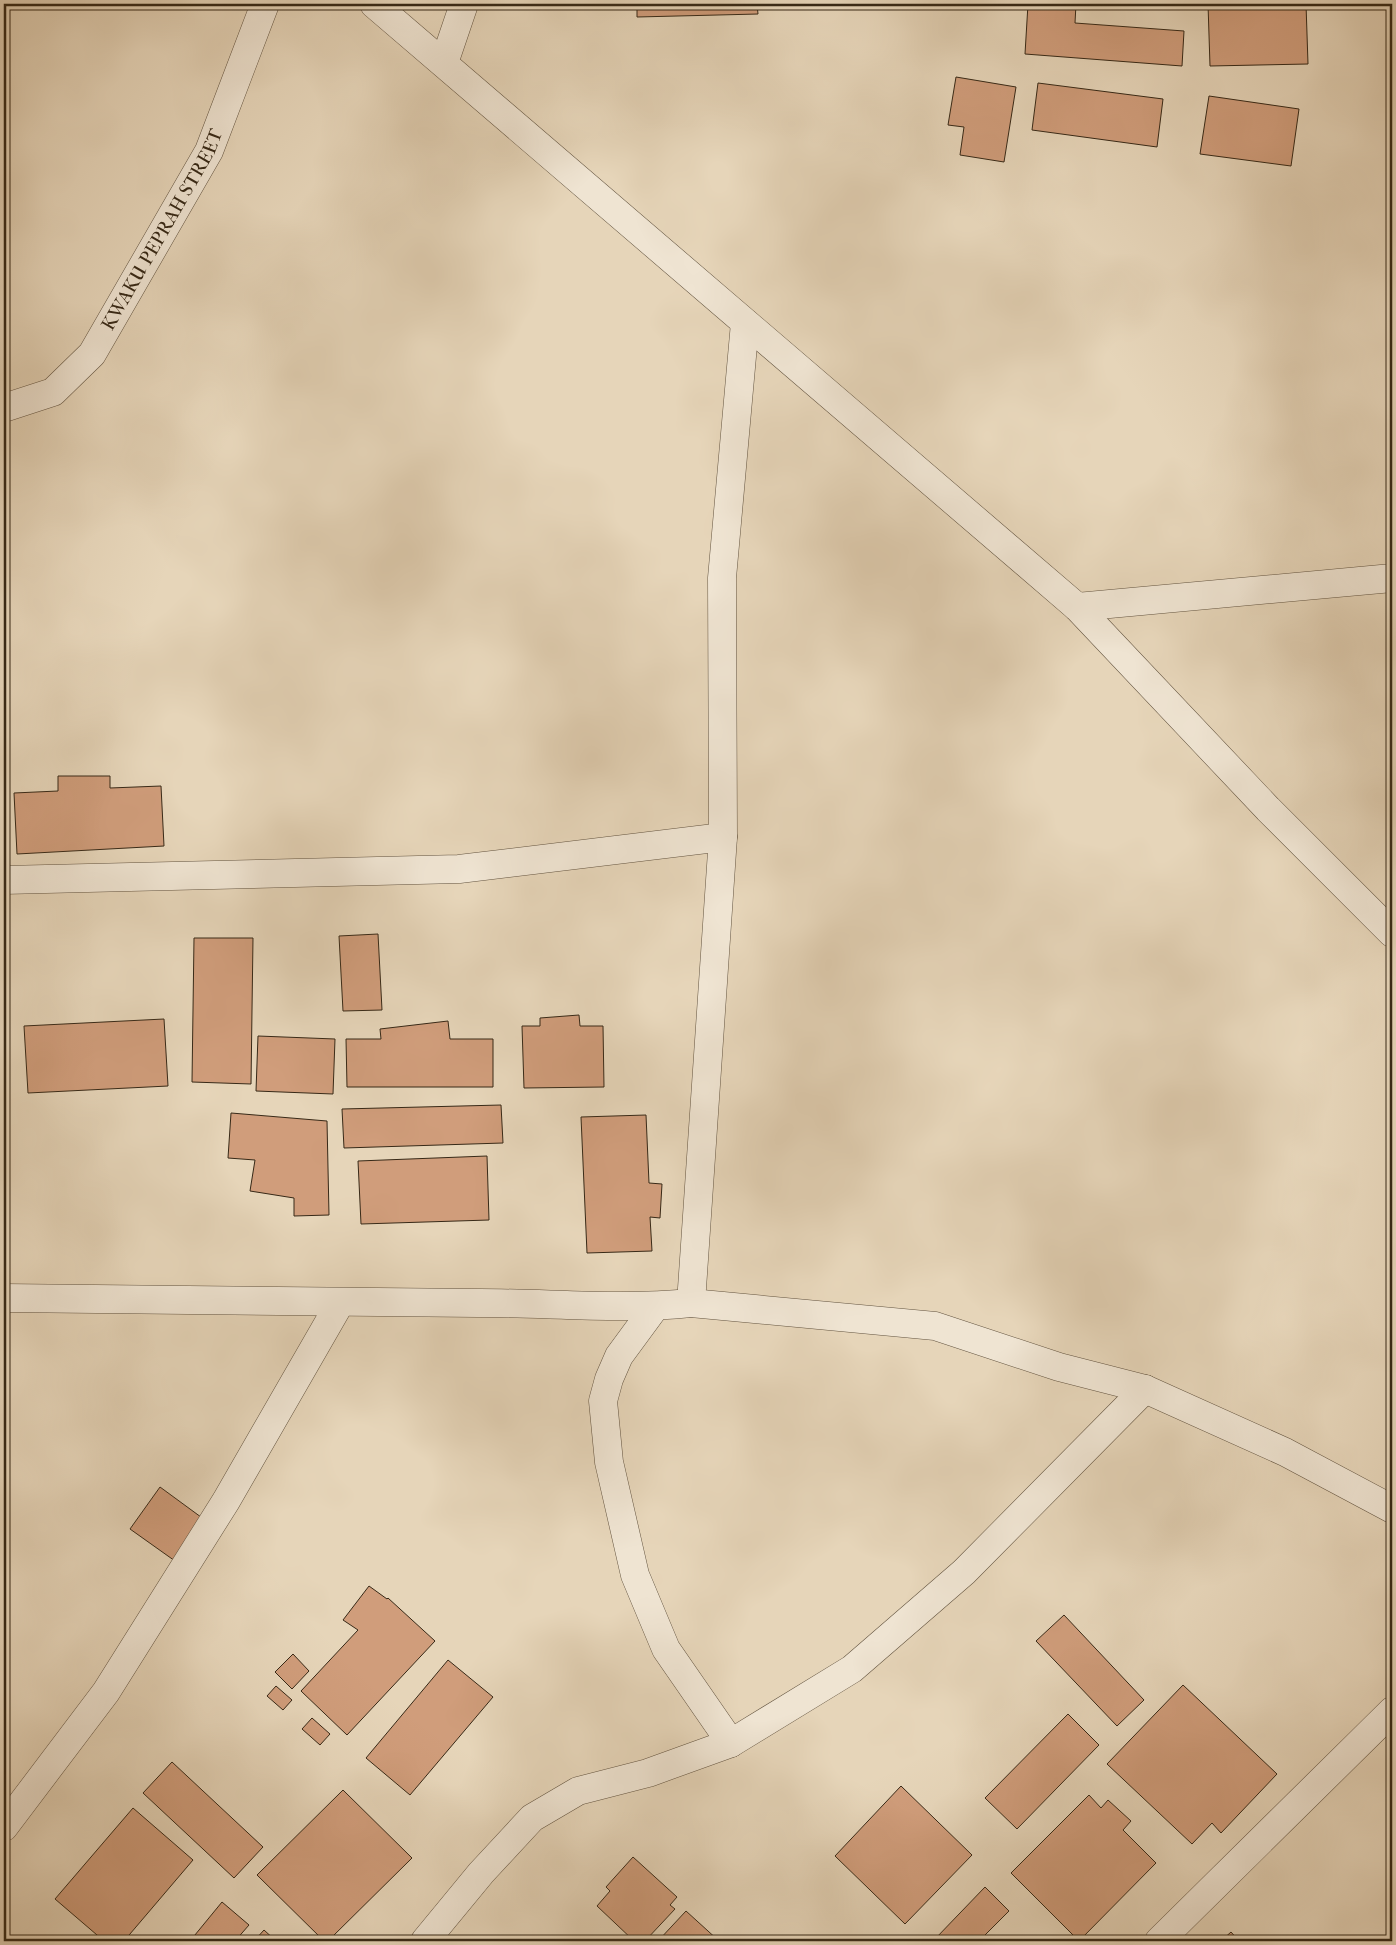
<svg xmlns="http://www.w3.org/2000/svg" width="1396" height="1945" font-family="'IM FELL French Canon',serif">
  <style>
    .building { fill: #d09d7b; stroke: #372917 }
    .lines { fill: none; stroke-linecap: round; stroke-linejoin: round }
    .minor-casing { stroke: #635440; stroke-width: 29 }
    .minor { stroke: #efe4d2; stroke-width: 28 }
    .labels { text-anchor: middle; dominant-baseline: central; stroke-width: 5; stroke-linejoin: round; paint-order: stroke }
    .street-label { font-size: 19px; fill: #372917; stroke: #efe4d2 }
  </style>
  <rect width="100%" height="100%" fill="#e6d5b9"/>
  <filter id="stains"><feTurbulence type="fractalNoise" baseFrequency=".004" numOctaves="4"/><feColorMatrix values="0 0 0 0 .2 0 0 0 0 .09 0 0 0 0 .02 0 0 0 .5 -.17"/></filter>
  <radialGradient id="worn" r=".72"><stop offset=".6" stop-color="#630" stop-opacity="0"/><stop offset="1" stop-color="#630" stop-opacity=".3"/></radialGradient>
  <path class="building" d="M637,4H757L758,14L637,17Z
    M1028,4H1076L1075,23L1184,31L1182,66L1025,54Z
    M1208,4H1306L1308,64L1210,66Z
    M956,77L1016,87L1004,162L960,155L964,127L948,125Z
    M1038,83L1163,99L1157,147L1032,130Z
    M1209,96L1299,109L1291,166L1200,154Z
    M58,776H110V788L161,786L164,846L17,854L14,793L58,791Z
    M378,934L382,1010L343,1011L339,936Z
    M194,938H253L251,1084L192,1082Z
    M579,1015L580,1026H603L604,1087L524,1088L522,1026H540V1018Z
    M164,1019L168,1086L28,1093L24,1026Z
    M448,1021L450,1039H493V1087H347L346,1039H381L380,1029Z
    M258,1036L335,1039L333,1094L256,1091Z
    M501,1105L503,1143L344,1148L342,1109Z
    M231,1113L327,1121L329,1215L294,1216V1198L250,1191L255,1160L228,1158Z
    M646,1115L649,1183L662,1184L660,1218L650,1217L652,1251L587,1253L581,1117Z
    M487,1156L489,1220L361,1224L358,1161Z
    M160,1487L205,1520L175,1561L130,1529Z
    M369,1586L387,1599L388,1598L435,1641L347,1735L301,1691L358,1630L343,1620Z
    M1064,1615L1144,1700L1117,1726L1036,1641Z
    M293,1654L309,1671L292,1689L275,1672Z
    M448,1660L493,1697L410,1795L366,1758Z
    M1183,1685L1277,1774L1221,1833L1212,1823L1192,1844L1107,1764Z
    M276,1686L292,1700L283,1710L267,1696Z
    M1068,1714L1099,1745L1017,1829L985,1798Z
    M312,1718L330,1734L320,1745L302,1729Z
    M172,1762L263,1847L234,1878L143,1793Z
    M901,1786L972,1855L905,1924L835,1856Z
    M343,1790L412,1858L328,1941H324L257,1875Z
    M1089,1795L1101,1808L1108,1800L1131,1821L1123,1830L1156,1863L1079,1941L1011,1873Z
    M133,1808L193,1860L124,1941H104L55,1899Z
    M633,1857L677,1897L670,1905L675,1909L645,1941H634L597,1906L610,1891L606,1887Z
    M985,1887L1009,1911L979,1941H938L935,1939Z
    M222,1902L249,1925L235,1941H190Z
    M686,1911L719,1941H658Z
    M264,1930L276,1941H254Z
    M1231,1932L1239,1941H1221Z"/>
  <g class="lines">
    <g class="minor-casing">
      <g id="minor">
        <path d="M374,4L1077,607L1268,809L1392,933"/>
        <path d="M444,63L464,4"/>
        <path id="s1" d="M4,408L53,392L92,354L209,151L265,4"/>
        <path d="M1077,607L1392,578"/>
        <path d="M4,880L459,869L723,837"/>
        <path d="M4,1298C162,1300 321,1302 480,1303C550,1303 621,1310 691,1303L723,837L722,578L745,323"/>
        <path d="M691,1303L935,1326L1059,1367L1145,1389L1285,1452L1392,1509"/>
        <path d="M655,1307L619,1356L609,1379L603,1401L609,1462L635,1575L666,1649L731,1743"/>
        <path d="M4,1827L106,1692L226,1501L340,1303"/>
        <path d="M425,1941L481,1873L532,1818L578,1791L648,1773L731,1743L852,1669L964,1572L1145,1389"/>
        <path d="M1159,1941L1392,1711"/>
      </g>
    </g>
    <use href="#minor" class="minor"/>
  </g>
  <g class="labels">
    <g class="street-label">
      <text stroke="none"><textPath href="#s1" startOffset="249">KWAKU PEPRAH STREET</textPath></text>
    </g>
  </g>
  <rect width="1396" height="1945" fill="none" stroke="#e6d5b9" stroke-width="20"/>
  <rect x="5" y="5" width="1386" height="1935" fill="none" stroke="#372917" stroke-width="2.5"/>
  <rect x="10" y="10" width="1376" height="1925" fill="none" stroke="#372917"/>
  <rect width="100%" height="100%" filter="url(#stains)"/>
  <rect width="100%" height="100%" fill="url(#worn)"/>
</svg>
